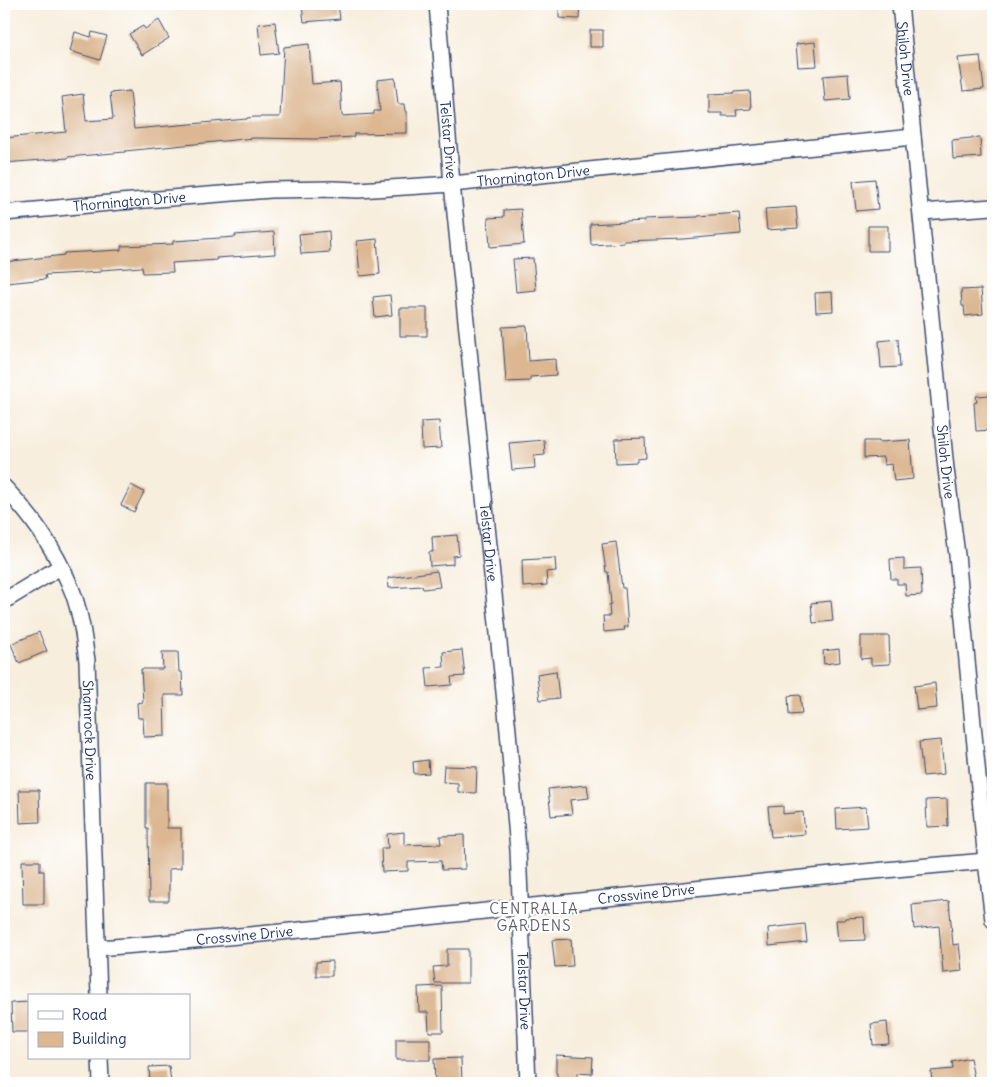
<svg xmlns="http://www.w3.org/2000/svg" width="997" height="1087" font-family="Delius,sans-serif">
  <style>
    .building { fill: #dcb792 }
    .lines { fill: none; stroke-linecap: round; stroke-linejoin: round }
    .minor-casing { stroke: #3c4c71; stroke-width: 18 }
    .minor { stroke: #fff; stroke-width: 15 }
    .labels { text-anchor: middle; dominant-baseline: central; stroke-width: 4.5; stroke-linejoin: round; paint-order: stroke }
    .street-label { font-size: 14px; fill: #1b2f5e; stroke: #fff }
    .neighbourhood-label { font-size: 15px; letter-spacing: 1px; fill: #5f5f70; stroke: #fff }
  </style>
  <rect width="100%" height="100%" fill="#fff"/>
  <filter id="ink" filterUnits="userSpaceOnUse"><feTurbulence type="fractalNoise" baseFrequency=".02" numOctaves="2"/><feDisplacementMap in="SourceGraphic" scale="10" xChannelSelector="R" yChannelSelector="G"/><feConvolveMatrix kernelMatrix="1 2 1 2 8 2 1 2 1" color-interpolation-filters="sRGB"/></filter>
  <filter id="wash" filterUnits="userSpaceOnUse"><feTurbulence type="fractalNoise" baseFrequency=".0096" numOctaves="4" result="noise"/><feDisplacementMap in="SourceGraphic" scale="20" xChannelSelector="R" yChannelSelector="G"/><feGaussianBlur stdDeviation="1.12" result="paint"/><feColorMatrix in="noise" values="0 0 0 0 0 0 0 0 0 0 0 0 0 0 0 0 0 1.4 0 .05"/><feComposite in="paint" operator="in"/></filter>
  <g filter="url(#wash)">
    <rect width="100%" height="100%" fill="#f7eedd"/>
    <g id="blocks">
      <path class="building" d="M312,4H338L340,19L304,22L302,6L312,5Z
        M559,4H580L579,19L559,18Z
        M159,20L169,38L142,55L129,34L143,26L145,29Z
        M275,22L279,53L261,55L258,24Z
        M590,30H603V47H590Z
        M75,32L91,37L92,32L107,36L100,60L70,51Z
        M815,42L817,66L798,67L796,44Z
        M309,44L312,84L340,82L342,116L374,114V111H380L377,80L395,78L398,104H404L405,111H407V133L354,134V137L317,139L254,138L125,151V152L68,157V158L4,163V138L66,132L62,97L83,94L86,121L113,119L110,93L130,91L134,129L247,119V118L255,117H280L284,47Z
        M980,56L984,89L963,91L958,58Z
        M848,74L850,99L825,101L823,76Z
        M750,91L751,109L736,110L737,116H722V113H709V94L734,93V92Z
        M980,137L981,157L953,159L952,140Z
        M875,179L878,209L856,211L853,181Z
        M796,207L798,228L767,230L765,209Z
        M521,209L524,244L490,247L488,218L504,217V210Z
        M739,213L741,234L683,239L624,241V243L591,245L590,224L644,221V219L698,217V216Z
        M868,226H888V251H868Z
        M329,231L330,252L301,254L299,234Z
        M274,232L275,254L216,258L217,260L172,263L173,272L143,273L142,267L101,270V272L45,275L46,279L7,283L5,262L64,255V253L121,250V246L173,244V241L236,237L235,235Z
        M377,239L380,274L360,276L357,241Z
        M533,258L536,290L516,292L513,259Z
        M981,289L983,314L965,316L964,306H962L961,290Z
        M832,292L833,311L816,312L815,293Z
        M390,295L392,315L375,317L373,297Z
        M400,308H427V336H400Z
        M527,326L529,361L555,359L556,375L530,377V381L506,382L502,327Z
        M898,339L900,367L881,368L879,341Z
        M993,395V430L976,431L974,403L977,402L976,396Z
        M439,421L441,448L422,449L421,422Z
        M645,438L646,458L637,459V462L616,463L615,439Z
        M544,440L545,455L534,456L535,468L512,470L509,443Z
        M910,440L913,479L894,481L892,464L884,465L883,457L864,458V441H879V442Z
        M131,485L144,492L134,512L121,505Z
        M457,535L459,555L453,556V564L430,566L429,552H433L432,537Z
        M616,542L622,588H625L628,627H624L625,630L604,632L603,616H610L609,605L611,604L608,572H606L602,544Z
        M555,558L556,571L546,572L547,585L523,587L522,560Z
        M904,558V569L921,568L922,595L906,596L905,584H897V579H891L890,559Z
        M437,571L440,587L423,589L422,586L389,588L388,578Z
        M831,601L833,621L813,623L811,603Z
        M39,632L47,651L19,663L11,644Z
        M861,636H889L890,664L871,665V658L861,659Z
        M839,649L840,662L824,664L823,651Z
        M462,650L465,676L451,677L452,685L428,687L426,668L444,667L443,652Z
        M162,652H178L179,672H182L183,695H164L165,736L144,737L143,718H138L137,703L143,702L141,669H163Z
        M556,671L559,698L540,700L537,674Z
        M935,683L937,708L917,710L914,686Z
        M800,695L802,714L789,715L788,696Z
        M941,740L944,774L923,776L919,742Z
        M428,760L429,773L414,774L413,762Z
        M444,766L477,767L476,793L458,792V783L443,782Z
        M146,783H167V828H181V868L169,869V901H149L148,828H146Z
        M587,785L589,798L570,800L572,814L551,816L548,789Z
        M19,790H39L40,822L20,823Z
        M947,799L948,826L927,827L926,800Z
        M783,806V814L803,812L805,834L771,837L768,807Z
        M866,807L868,827L837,829L836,809Z
        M404,832V845L441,844L440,836L464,835L465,869L442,870L441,861L408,862V871L382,872L381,848H388L387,834Z
        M22,861H40V871H44V904H23Z
        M949,901L953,945L959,944L962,971L943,973L939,926L914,929L912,905Z
        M864,917L865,940L838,941L836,920H845V918Z
        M805,924L807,942L769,946L768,928Z
        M571,939L573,966L555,967L552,940Z
        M447,949H468V983H435L433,967L447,966Z
        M332,961V976H316V962Z
        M442,986L443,1032H429L428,1012H419L418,987Z
        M29,1002V1032H12L11,1003Z
        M887,1022L889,1044L873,1045L871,1024Z
        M396,1039H430V1060H396Z
        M556,1055L593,1057L592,1074L577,1073V1083H557V1073H556Z
        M461,1058L462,1083H435L434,1059Z
        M970,1058L975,1083H932L931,1071L953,1069L952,1062Z
        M169,1066L171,1083H150L149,1067Z"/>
    </g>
  </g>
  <g filter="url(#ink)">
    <use href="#blocks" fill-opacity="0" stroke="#3c4c71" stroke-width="1"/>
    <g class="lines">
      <g class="minor-casing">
        <g id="minor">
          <path id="s1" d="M437,4L452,184L508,731L518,850L528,1083"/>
          <path id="s2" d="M900,4L946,469L957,555L986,861L993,920"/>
          <path d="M921,212L993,207"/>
          <path id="s3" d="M4,213L120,202L271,190L333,189L358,190L452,184L913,137"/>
          <path id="s4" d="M4,487C33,517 58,554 73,593C81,615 84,638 87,661L99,996"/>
          <path d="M4,601L60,567"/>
          <path id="s5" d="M97,948C188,942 279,932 370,923C575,902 781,878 986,861"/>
          <path d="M100,1058L101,1083"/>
        </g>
      </g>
      <use href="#minor" class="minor"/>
    </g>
  </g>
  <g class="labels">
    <g class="street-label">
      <text stroke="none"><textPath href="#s2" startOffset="55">Shiloh Drive</textPath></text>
      <text stroke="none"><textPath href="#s1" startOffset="136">Telstar Drive</textPath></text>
      <text stroke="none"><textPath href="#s3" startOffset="531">Thornington Drive</textPath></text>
      <text stroke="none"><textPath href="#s3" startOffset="126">Thornington Drive</textPath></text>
      <text stroke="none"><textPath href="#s2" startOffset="460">Shiloh Drive</textPath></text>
      <text stroke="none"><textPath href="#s1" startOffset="541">Telstar Drive</textPath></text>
      <text stroke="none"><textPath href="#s4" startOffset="266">Shamrock Drive</textPath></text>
      <text stroke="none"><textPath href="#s5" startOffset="552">Crossvine Drive</textPath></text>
      <text stroke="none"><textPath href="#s5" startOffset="148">Crossvine Drive</textPath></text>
      <text stroke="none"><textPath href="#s1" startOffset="991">Telstar Drive</textPath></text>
    </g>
    <g class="neighbourhood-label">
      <text x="534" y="908">CENTRALIA<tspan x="534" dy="17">GARDENS</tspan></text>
    </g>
  </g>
  <rect width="997" height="1087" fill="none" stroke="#fff" stroke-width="20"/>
  <rect x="28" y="994" width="162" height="65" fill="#ffffff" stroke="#a4acbf"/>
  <rect x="38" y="1011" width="25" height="8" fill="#ffffff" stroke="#a4acbf"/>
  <text x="72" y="1020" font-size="15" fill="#1b2f5e">Road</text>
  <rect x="38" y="1032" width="25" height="15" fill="#dcb792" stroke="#a4acbf"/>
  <text x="72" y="1044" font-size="15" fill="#1b2f5e">Building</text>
</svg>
